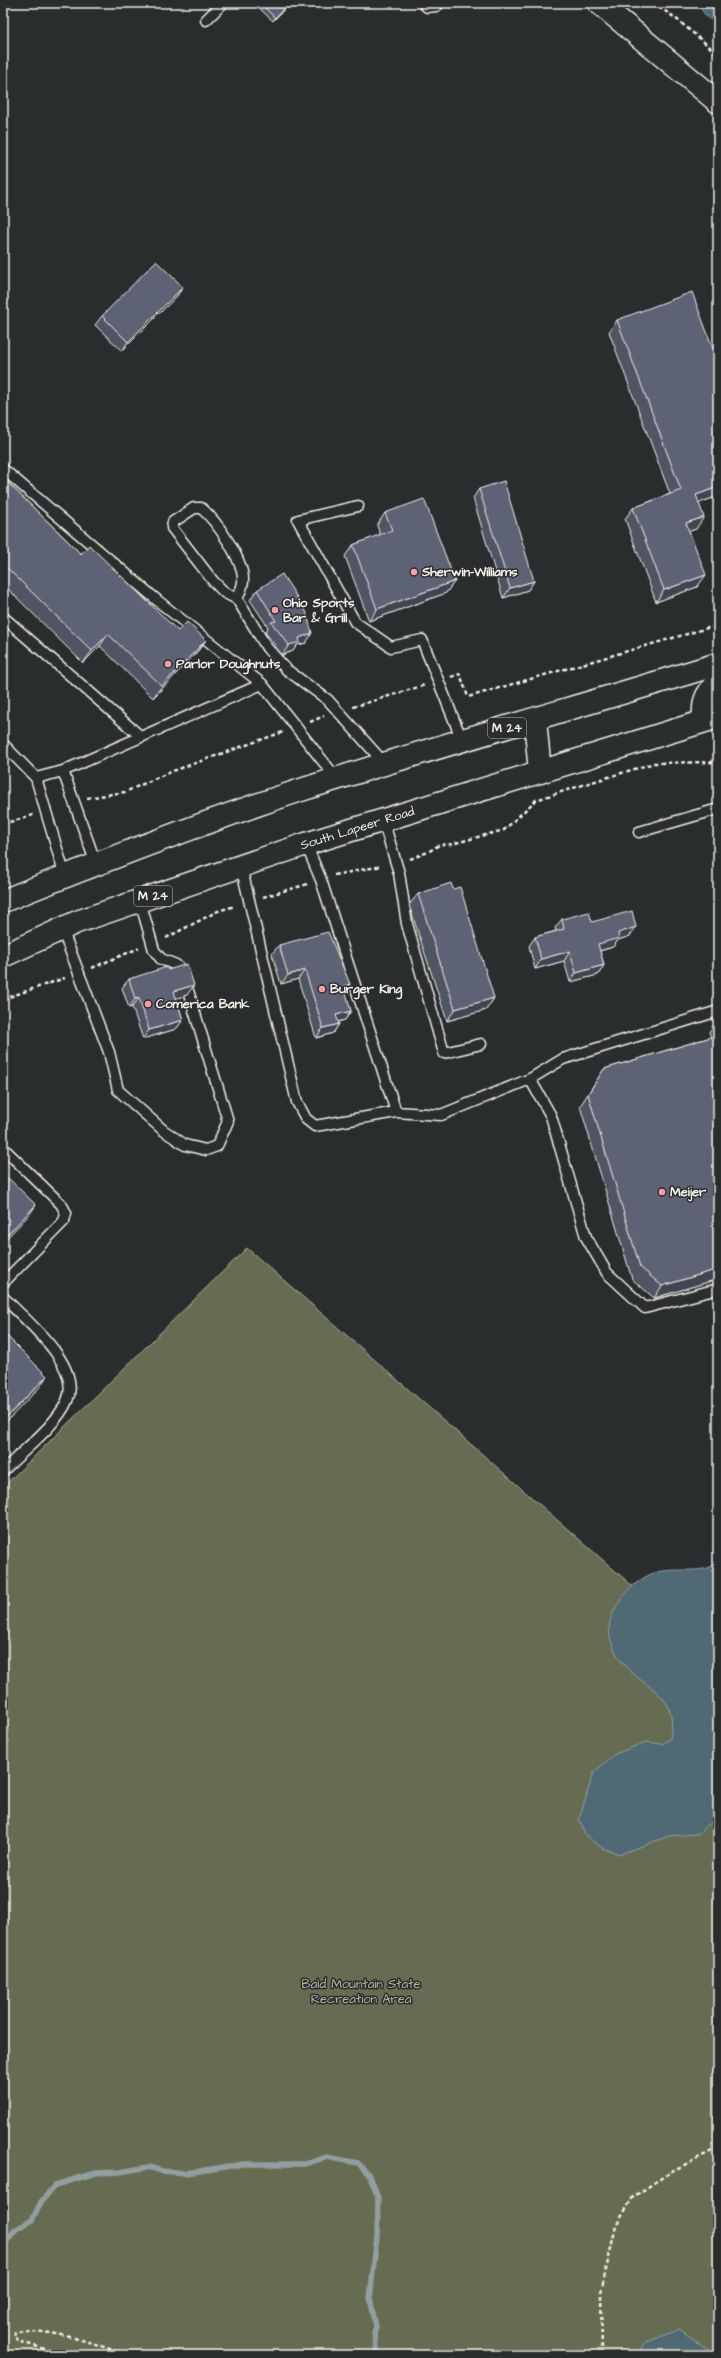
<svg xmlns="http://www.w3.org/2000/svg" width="721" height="2358" font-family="'Architects Daughter',sans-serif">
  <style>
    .green { fill: #666c51; stroke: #adae9c }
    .water { fill: #4f6974; stroke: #919fa2 }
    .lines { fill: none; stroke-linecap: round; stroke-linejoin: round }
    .stream { stroke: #919fa2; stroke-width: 5.5 }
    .service-casing { stroke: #f4f1e8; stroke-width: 13 }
    .secondary-casing { stroke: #f4f1e8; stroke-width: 25 }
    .primary-casing { stroke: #f4f1e8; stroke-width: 25 }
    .path { stroke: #f4f1e8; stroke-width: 2.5; stroke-dasharray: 4 3; stroke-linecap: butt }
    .service { stroke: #2a2d2e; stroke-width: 10 }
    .secondary { stroke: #2a2d2e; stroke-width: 22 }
    .primary { stroke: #2a2d2e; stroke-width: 22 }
    .wall { fill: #505464; stroke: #f4f1e8 }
    .shaded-wall { fill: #414551; stroke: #f4f1e8 }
    .building { fill: #5d6274; stroke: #f4f1e8 }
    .poi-dot { fill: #ff9aa2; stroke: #2a2d2e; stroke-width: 1.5 }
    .labels { text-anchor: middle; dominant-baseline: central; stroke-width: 3; stroke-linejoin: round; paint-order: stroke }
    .shield { fill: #2a2d2e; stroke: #b7b6b0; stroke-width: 1 }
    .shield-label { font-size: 12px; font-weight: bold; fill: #f4f1e8 }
    .poi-label { font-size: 13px; font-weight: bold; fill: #f4f1e8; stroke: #2a2d2e; text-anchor: start }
    .street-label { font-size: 13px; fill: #f4f1e8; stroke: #2a2d2e }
    .park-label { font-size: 13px; fill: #b4b5a4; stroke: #2a2d2e }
  </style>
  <rect width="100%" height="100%" fill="#2a2d2e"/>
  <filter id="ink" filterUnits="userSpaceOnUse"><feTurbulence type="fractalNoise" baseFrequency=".025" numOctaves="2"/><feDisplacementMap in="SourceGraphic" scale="8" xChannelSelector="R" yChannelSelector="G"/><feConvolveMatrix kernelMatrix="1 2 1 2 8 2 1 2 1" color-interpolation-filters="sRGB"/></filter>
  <g filter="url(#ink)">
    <path class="green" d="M247,1248L718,1661V2355H3V1487Z"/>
    <path class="water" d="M697,3H718V26L706,16Z
      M718,1564V1817L697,1834L669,1836L620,1854L602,1848L586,1836L579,1819L594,1772L615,1754L646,1742L662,1744L670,1739C672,1727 673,1717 668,1706C661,1692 648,1686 637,1677C617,1661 600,1634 615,1609C624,1594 633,1583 649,1575C664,1567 687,1572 704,1569C708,1568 713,1566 718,1564Z
      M678,2330L718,2355H638L646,2342Z"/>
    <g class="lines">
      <path class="stream" d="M3,2246L15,2230L32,2220L41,2202L55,2185L96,2173L119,2172L149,2167L162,2171L186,2173L244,2164H305L327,2157L358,2163L370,2176L378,2198L377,2236L370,2298L376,2326L374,2334L377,2355"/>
      <g class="service-casing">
        <path id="service" d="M423,3L427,7L436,6L440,3
          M206,20L223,3
          M3,469L158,601L262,684L337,779
          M358,506L298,520L355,622L391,647L422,640L462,740
          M237,599C239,594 243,587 243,581C244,561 217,521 201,508H194L173,522L172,528L213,581L225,593L237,599L267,648L287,670L328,700L385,764
          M3,617L140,736
          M3,744L36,778L63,771L262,684
          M63,771L96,864
          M36,778L65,876
          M383,820L399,873L407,924L444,1053L481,1044
          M639,832L718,809
          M306,844L321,880L396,1112
          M241,866L297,1102L306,1119L315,1126L396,1112L441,1115L530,1079
          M62,929L109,1052L118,1090L163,1130L185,1145L206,1150L217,1146L228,1121L182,971L176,965L161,959L154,950L140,901
          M718,1011L563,1059L530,1079L551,1116L586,1237L607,1273L645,1308L718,1289
          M3,1148L61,1204L66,1213L64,1221L3,1283
          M3,1297C25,1320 83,1365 67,1401C56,1426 22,1451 3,1471"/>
      </g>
      <g class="secondary-casing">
        <path id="secondary" d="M599,3L718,102"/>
      </g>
      <g class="primary-casing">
        <g id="primary">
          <path d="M535,720L540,772"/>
          <path d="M704,721C703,704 704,694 718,684"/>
          <path d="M3,901C100,862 198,824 298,791C437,746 578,707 718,664"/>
          <path id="s1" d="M3,956L77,922L306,844L718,717"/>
        </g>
      </g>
      <path class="path" d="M653,3L674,17L718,54
        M451,677L460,674L468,697L718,625
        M353,707L425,685
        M310,722L324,716
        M87,798L125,792L170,772L283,732
        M3,824L33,815
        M410,859L428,852L439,845L452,844L504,830L536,800L589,783L654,763L718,762
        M334,875L382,866
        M263,897L308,884
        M166,938L218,911L235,906
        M92,968L139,948
        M3,999L65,978
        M65,2355L21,2342L14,2337L15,2332C49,2327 96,2344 127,2355
        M602,2355L601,2292L616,2226L633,2197L672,2171L718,2148"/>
      <use href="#service" class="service"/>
      <use href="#secondary" class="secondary"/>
      <use href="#primary" class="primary"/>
    </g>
    <path class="wall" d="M260,3H290L273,21L258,7Z
      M183,287L176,297L122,351L95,325L102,316Z
      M617,320L718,362V496L699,503L696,529L689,531L697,587L656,602L625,519L633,508L670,494L609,332Z
      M3,478L81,554L178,631L206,640L197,652L153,698L100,646L83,663L3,584Z
      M479,489L534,581L528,590L503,598L473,498Z
      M385,513L455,581L446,593L369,621L345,556L353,545L380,535L377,525Z
      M257,590L306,643L297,645L293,651L282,655L265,632L268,627L250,600Z
      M453,889L494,998L486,1010L447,1021L409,905L418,894Z
      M562,919L592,922L630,936L618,940L613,947L600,951L604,965L598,975L570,982L564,961L535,969L529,946L535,937L556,931L555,928Z
      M279,945L350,984L345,991L351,1011L345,1020L338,1022L339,1024L333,1033L316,1038L298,979L281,984L272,954Z
      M168,970L187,995L176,998L183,1020L176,1029L143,1039L132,1007L129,1008L122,988L129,979Z
      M718,1019V1279L654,1298L632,1279L580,1106L604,1069L711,1037L709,1032Z"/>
    <path class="shaded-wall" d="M289,3H290L273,21L275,18Z
      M183,287L176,297L122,351L128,342Z
      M718,487V496L688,507L696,495Z
      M704,517L696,529L678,535L686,523Z
      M706,575L697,587L656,602L664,590Z
      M455,581L446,593L369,621L377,609Z
      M534,581L528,590L503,598L510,588Z
      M312,633L306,643L297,645L293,651L282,655L289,645L299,638Z
      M108,634L100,646L83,663L92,651Z
      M206,640L197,652L153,698L162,686Z
      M636,927L630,936L618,940L613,947L592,953L598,944L618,933Z
      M570,951L564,961L535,969L541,959Z
      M604,965L598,975L570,982L576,973Z
      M305,970L298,979L281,984L288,975Z
      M350,984L344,993V986Z
      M194,985L187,995L168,1001L174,991Z
      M139,998L132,1007L129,1008L135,999Z
      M494,998L486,1010L447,1021L455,1009Z
      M351,1011L345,1020L330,1024L336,1015Z
      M183,1020L176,1029L143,1039L149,1030Z
      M339,1024L333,1033L316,1038L323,1028Z
      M36,1205L30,1214L3,1242V1239Z
      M718,1269V1279L654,1298L662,1286Z
      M47,1376L39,1388L3,1425V1421Z"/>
    <path class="building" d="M260,3H289L275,18Z
      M156,261L183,287L128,342L102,316Z
      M692,292L718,362V487L696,495L704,517L686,523L706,575L664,590L633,508L681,490L617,320Z
      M3,478L81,554L89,545L178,631L187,622L206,640L162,686L108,634L92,651L3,564Z
      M504,481L534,581L510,588L479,489Z
      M424,499L455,581L377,609L353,545L392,530L385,513Z
      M282,574L306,611L312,633L299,638L300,642L289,645L271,622L276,621L257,590Z
      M451,883L453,889L460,887L494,998L455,1009L418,894Z
      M632,911L636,927L618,933L619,938L598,944L604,965L576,973L570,951L541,959L535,937L564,929L562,919L589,912L592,922Z
      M328,932L350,984L344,986L351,1011L336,1015L339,1024L323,1028L305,970L288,975L279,945Z
      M187,964L194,985L174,991L183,1020L149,1030L139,998L135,999L129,979L167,967L168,970Z
      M718,1035V1269L662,1286L640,1267L588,1094L604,1069Z
      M3,1173L36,1205L3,1239Z
      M3,1332L47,1376L3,1421Z"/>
  </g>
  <g class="poi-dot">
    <circle cx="414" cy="572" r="4"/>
    <circle cx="275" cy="610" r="4"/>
    <circle cx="168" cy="664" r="4"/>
    <circle cx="322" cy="989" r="4"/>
    <circle cx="148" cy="1004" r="4"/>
    <circle cx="662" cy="1192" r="4"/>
  </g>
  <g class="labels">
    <g class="shield">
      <rect x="488" y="718" width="38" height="20" rx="3"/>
      <rect x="134" y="886" width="38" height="20" rx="3"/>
    </g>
    <g class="shield-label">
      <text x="507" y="728">M 24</text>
      <text x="153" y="896">M 24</text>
    </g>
    <g class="poi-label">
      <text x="422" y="572">Sherwin-Williams</text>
      <text x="283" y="603">Ohio Sports<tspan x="283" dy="15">Bar &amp; Grill</tspan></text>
      <text x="176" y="664">Parlor Doughnuts</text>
      <text x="330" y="989">Burger King</text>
      <text x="156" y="1004">Comerica Bank</text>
      <text x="670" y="1192">Meijer</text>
    </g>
    <g class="street-label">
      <text stroke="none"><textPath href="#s1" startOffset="377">South Lapeer Road</textPath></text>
    </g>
    <g class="park-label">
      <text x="361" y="1984">Bald Mountain State<tspan x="361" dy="15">Recreation Area</tspan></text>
    </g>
  </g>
  <rect width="721" height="2358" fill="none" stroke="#2a2d2e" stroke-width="16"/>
  <rect x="8" y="8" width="705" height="2342" fill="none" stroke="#f4f1e8" stroke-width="1.5" filter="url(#ink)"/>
</svg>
